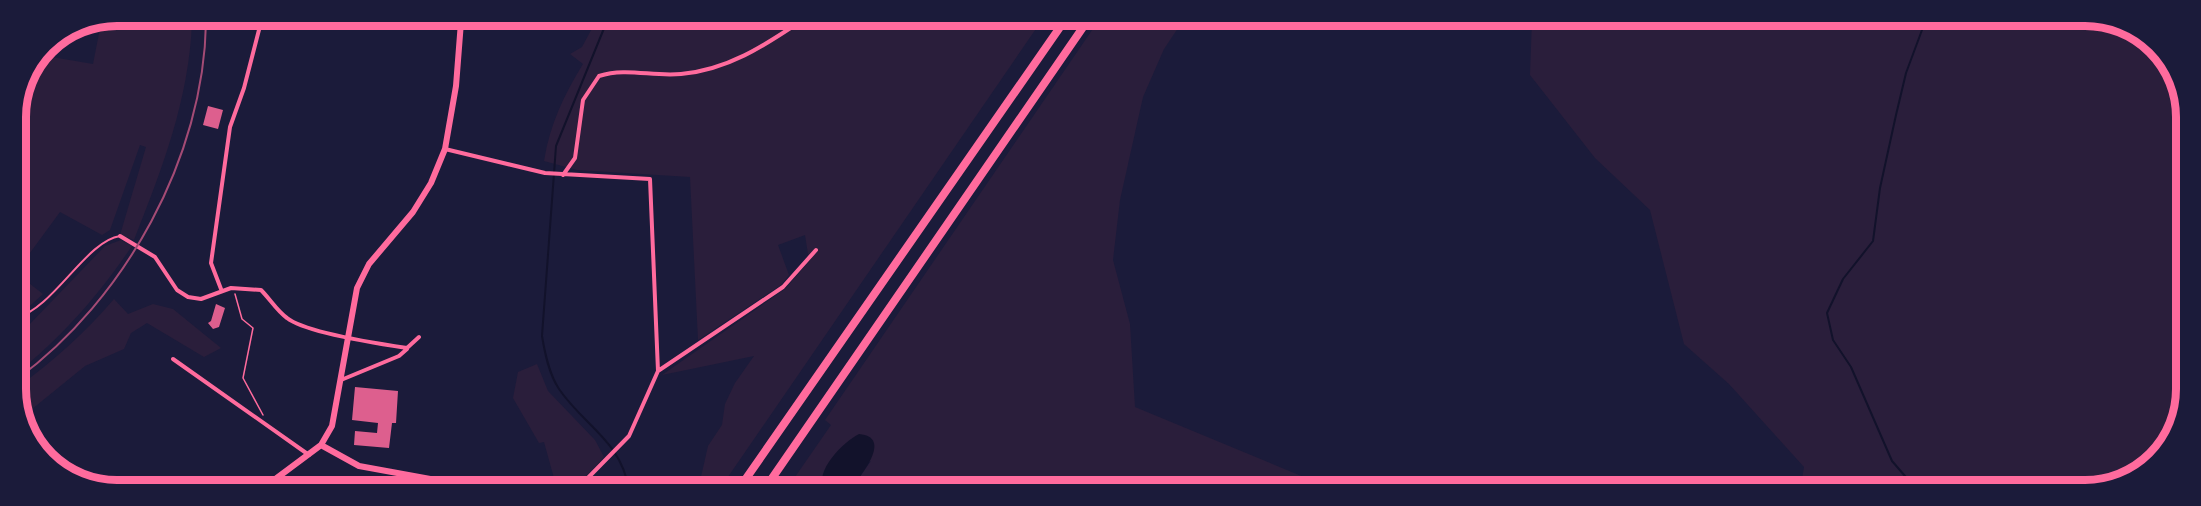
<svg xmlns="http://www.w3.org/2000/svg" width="2201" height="506" font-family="'PT Sans Narrow',sans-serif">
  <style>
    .green { fill: #2a1e3b }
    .water { fill: #12122b }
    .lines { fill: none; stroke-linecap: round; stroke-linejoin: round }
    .stream { stroke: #12122b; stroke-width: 2 }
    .building { fill: #dd5f8e }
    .path { stroke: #ff6b9d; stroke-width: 1.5 }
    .service { stroke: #ff6b9d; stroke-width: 2 }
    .minor { stroke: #ff6b9d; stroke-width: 4 }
    .secondary { stroke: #ff6b9d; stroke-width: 6 }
    .motorway { stroke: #ff6b9d; stroke-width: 8 }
    .rail { stroke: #a44b75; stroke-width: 2 }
    .rim { fill: none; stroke: #ff6b9d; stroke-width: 8 }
  </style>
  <rect width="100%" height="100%" fill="#1b1b3a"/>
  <path class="green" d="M2104,17L2156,44L2184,96V409L2152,466L2091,491H1800L1804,467L1729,384L1684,344L1650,210L1595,158L1530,75L1532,19Z
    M1184,19L1164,49L1143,97L1120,200L1113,260L1130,324L1135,407L1335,490H850L871,461L823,488L824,490H786L831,425L825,420L1099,20Z
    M1042,20L719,490H698L708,446L722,425L725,404L735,383L754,356L662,375L785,289L812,258L808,254L805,235L778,245L789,275L781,285L698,340L690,177L577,170L544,161C550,124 564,95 583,64L570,54L582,47L596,21Z
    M142,22H192C189,100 162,169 134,240L120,235L146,147L140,145L110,230L102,235L60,212L16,272L15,110L40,55L93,64L101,23Z
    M121,240L132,246C98,296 64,335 17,373V340L27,327L105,246Z
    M16,273L43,294L22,313L16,314Z
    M114,299L128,314L153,304L173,309L221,348L204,357L147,323L131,333L124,349L85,366L21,418L17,410V388C53,361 85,333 114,299Z
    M537,364L548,391L595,440L604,457C590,472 578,490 557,489L544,442L539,443L513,398L518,372Z"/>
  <path class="water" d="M859,434C894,437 860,477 850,490H824C814,471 843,442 859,434Z"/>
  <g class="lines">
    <path class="stream" d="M607,21L556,146L542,336C545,354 549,374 559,389C584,426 621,440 629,490
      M1918,491L1892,461L1851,367L1833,340L1827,313L1843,279L1873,241L1880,188L1896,115L1906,73L1922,30"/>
  </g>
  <path class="building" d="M208,106L223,110L218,129L203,125Z
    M216,304L225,308L219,327L213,329L208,323L211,321Z
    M355,387L398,391L396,423H392L389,448L354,445L355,431L377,433L378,423L352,420Z"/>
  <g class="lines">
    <path class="path" d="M235,294L242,319L253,328L243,378L263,415"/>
    <path class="service" d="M16,318C54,308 86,241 120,236"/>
    <path class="minor" d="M445,149L545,173L650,179L658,371
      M563,175L575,158L583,100L599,76C627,67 652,77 681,74C727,70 764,46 801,21
      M120,236L155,257L177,290L188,297L201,299L231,288L261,290C270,299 277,311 287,318C306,333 380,344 407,348L419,337
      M221,289L211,263L230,127L244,88L261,22
      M173,359L309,455
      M341,380L399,356L407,349
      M576,490L629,436L658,371L783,287L816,250"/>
    <path class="secondary" d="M321,445L359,466L485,489
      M262,489L321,445L332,426L357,288L369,264L413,212L431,183L445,149L456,86L461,22"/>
    <path class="motorway" d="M738,490L1065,20
      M764,490L1088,20"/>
    <path class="rail" d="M17,379C125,300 204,157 206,22"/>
  </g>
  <path d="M0 0H2201V506H0ZM117 26H2085A91 91 0 0 1 2176 117V389A91 91 0 0 1 2085 480H117A91 91 0 0 1 26 389V117A91 91 0 0 1 117 26Z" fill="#1b1b3a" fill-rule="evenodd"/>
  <path class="rim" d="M117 26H2085A91 91 0 0 1 2176 117V389A91 91 0 0 1 2085 480H117A91 91 0 0 1 26 389V117A91 91 0 0 1 117 26Z"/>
</svg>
